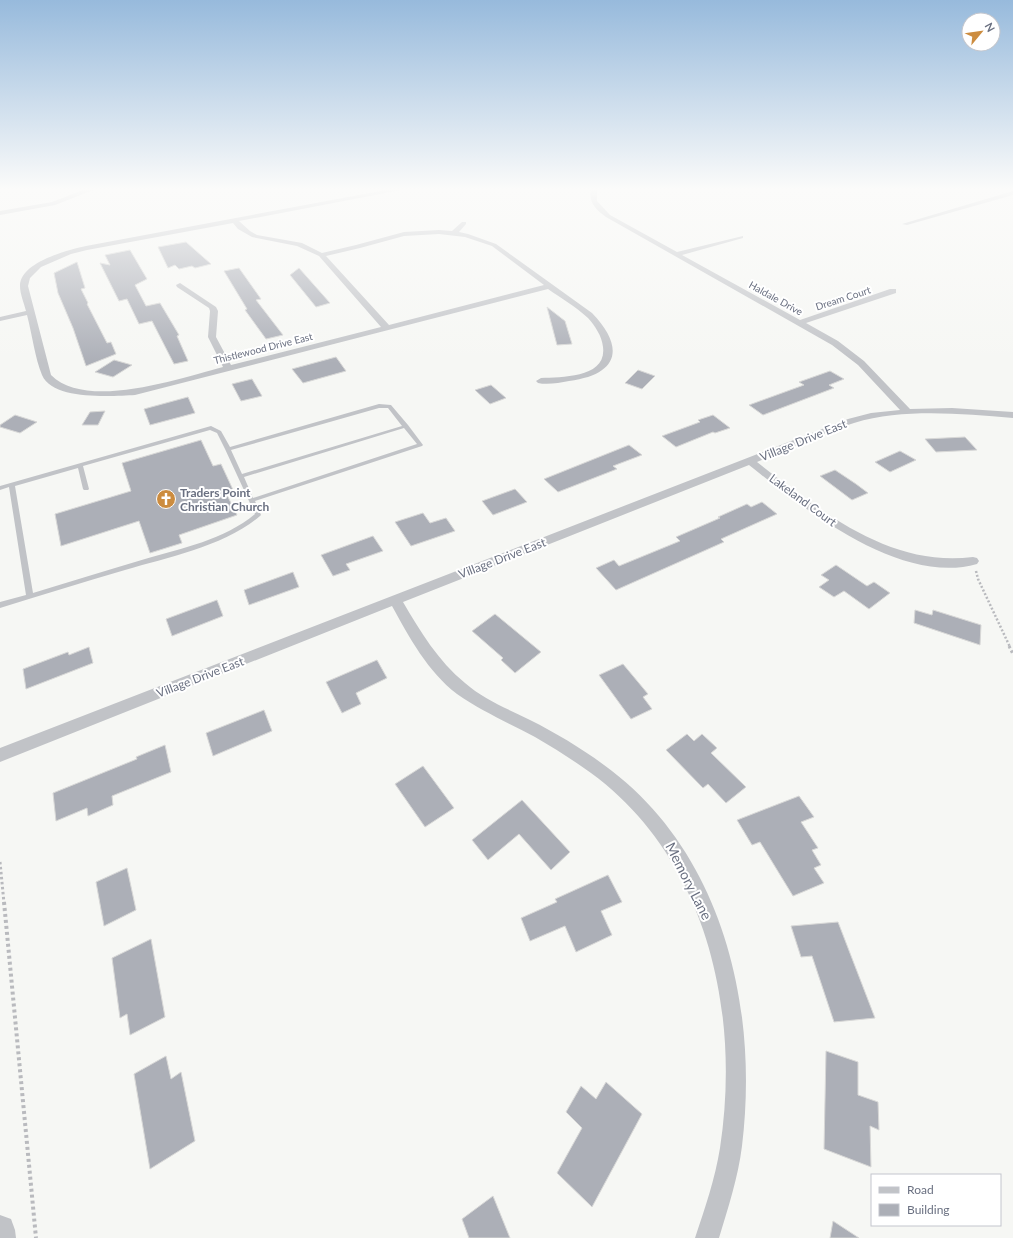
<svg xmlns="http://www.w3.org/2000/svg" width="1013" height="1238" font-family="Lato,sans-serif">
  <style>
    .building { fill: #acafb7; stroke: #d8d8d7 }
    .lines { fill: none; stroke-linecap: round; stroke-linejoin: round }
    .path-far2 { stroke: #b9babe; stroke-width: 2.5; stroke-dasharray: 2 2; stroke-linecap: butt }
    .path-far1 { stroke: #b9babe; stroke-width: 3; stroke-dasharray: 2.5 2.5; stroke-linecap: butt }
    .path { stroke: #b9babe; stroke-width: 4; stroke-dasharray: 3 3; stroke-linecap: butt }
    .service { fill: #c1c3c7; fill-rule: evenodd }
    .minor { fill: #c1c3c7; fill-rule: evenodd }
    .tertiary { fill: #c1c3c7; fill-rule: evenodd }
    .labels { text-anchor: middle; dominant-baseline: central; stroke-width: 4; stroke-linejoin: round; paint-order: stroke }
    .far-street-label { font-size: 10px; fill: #6a7081; stroke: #fff }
    .street-label { font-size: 12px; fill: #6a7081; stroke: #fff }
    .poi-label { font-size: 12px; font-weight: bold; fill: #6a7081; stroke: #fff; text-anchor: start }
    .near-street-label { font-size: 14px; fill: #6a7081; stroke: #fff }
  </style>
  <rect width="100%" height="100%" fill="#f6f7f4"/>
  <path class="building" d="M186,242L211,264L195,268L192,266L179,269L175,265L168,268L158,247Z
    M130,250L147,279L135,285L146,306L160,303L179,335L177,336L188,361L174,364L152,321L139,324L127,299L119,301L100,263L110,265L105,255Z
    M77,262L85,288L81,289L88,303L87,304L107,343L111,342L116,354L86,366L73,328L58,293L54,273Z
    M239,268L261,299L256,300L283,335L266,339L245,310L247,309L224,271Z
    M299,268L330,303L316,307L290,275Z
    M547,307L565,321L572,344L557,345Z
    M336,357L346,371L303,383L292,369Z
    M114,360L132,365L113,377L95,372Z
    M638,370L655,376L642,389L625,383Z
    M830,371L844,379L829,385L834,388L763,415L749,405L804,385L799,382Z
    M252,379L262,396L241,401L232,384Z
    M491,385L506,398L490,404L475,390Z
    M188,397L195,413L150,425L144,409Z
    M105,411L98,425H82L90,412Z
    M15,415L37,422L20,433L0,427V425Z
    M713,415L730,428L715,433L713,432L676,447L662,436L700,422L698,420Z
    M965,437L977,450L936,452L925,439Z
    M201,440L213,466L221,464L234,492L227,495L237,515L179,535L182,543L150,553L139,521L61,546L55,514L131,491L122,463Z
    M629,445L642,455L613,466L617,469L558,492L544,479Z
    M900,451L916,460L890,472L875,462Z
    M835,470L856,484L868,493L852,500L820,476Z
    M515,489L527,502L493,515L482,501Z
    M762,502L777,514L721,539L724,542L616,590L596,568L614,560L619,566L680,541L676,537L720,518L718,517L747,504L751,507Z
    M423,513L430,523L446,518L455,531L411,546L395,522Z
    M373,536L383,551L346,564L350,570L333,576L321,555Z
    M836,565L867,586L874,582L890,593L869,609L844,591L834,597L819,587L829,580L821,575Z
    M293,572L299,587L249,605L244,590Z
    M217,600L223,616L172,636L166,619Z
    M915,610L932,615L933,610L981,625L980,645L914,623Z
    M495,614L541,652L515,673L501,660L503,658L472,631Z
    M89,647L93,663L26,689L23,669L68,652L69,655Z
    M377,660L387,678L356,693L361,704L342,713L326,682Z
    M623,664L648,694L643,697L652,709L631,719L599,675Z
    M264,710L272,731L213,756L206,733Z
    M687,734L694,741L702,734L717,748L711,753L746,787L726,803L708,784L703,788L666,750Z
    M165,745L171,772L112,796L113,805L88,816L87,808L56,821L53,793L137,759L136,757Z
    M423,766L454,808L425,827L395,784Z
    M799,796L814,817L801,822L818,848L812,850L821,865L814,868L824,883L793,896L760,842L752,845L737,820Z
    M522,800L570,852L551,870L519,834L488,860L472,840Z
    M127,868L136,910L104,926L96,882Z
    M608,875L622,902L601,911L612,935L576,952L565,926L530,941L521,918L557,902L555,899Z
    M838,922L875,1018L834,1022L812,956L801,957L791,926Z
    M151,939L165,1017L130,1035L127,1014L120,1018L112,958Z
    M826,1051L858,1062V1095L878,1102L879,1130L870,1126L871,1167L824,1149Z
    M166,1056L171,1079L181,1072L195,1141L150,1169L134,1074Z
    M606,1082L642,1114L592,1207L557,1173L582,1128L566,1112L581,1086L596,1099Z
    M493,1196L510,1238H469L462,1219Z
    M833,1221L859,1238H830Z"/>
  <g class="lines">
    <path class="path-far2" d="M976,571L978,579L1010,647"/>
    <path class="path-far1" d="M1009,646L1013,654
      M0,862L4,903"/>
    <path class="path" d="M4,902L36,1238"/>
    <path class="service" d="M379,404L391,405L408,425L423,445L422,446L255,501L261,515L260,516C225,546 169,557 125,570C83,582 42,595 0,608V602L26,595L9,487L0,490V486L211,426L221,431L230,447ZM379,408H388L402,426L242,474L231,450ZM404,428L417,444L253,498L244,477ZM210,430L217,433L225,449L255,514C224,540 182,548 145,559C107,570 70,582 33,593L15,486L78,468L83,489L84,490H88L89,489L83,466Z"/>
    <path class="minor" d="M86,189H96L55,205L0,215V211L52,202Z
      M391,189H406L239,221L250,231L257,235L302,243L322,253L356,245L404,232L439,230L452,231L462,222H466V224L459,232L468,234L496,244L592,313C626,348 618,375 569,381C559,383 547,385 538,383L536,381L541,378C562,377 607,378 603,347C602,336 595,326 588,318C576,307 561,298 548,289L135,395C113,396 53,401 42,375C35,358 32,334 27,315L0,321V317L26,311C24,303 20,294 20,286C20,262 68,250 86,246ZM233,223L238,229L252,237L297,246L319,256L381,327L231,365L216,337L218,311L216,307L180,283L176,285L177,287L209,308L210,311L208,337L223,367C180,378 87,411 51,375L28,286L30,278L41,267L71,254L87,250ZM439,234L465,237L492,246L544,285L389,325L326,256L360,248L404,236Z
      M591,189H597V201L610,215L677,252L743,236V238L682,255L800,320L890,289H896V293L806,323L838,341L864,361L910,409L952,408L1013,412V418C961,414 905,408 854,423C822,433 789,449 757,462C819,510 890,568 973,557L977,558L979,561L977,564C901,586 804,509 749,465L403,602C420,631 438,661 465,683C483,699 508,709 530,720C556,733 581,748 604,765C723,851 759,1007 742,1146C738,1178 728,1208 719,1238H695C705,1208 715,1179 720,1148C741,1011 707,858 591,773C573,760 554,748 535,737C509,723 481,711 457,694C428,672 409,637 392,606L0,762V748L848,419L871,413L900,410L858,365L832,345L606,217C596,210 588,202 591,189Z
      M1013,191V195L907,225L902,224Z"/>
    <path class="tertiary" d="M0,1215L11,1219L15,1230L16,1238H0Z"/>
  </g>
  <linearGradient id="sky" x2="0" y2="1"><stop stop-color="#97badc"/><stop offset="0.52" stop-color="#fbfbfa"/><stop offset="1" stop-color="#fbfbfa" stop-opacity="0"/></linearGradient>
  <rect width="1013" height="363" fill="url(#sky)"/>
  <defs>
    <g id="church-disc" transform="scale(1)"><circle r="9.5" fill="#cc8c3f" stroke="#fff"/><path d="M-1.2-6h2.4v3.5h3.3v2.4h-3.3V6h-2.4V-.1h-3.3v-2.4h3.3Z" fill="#fff"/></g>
  </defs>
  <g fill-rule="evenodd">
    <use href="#church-disc" x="166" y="499"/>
  </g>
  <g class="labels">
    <g class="far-street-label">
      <text transform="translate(776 298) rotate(29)">Haldale Drive</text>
      <text transform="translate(843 298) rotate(-18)">Dream Court</text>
      <text transform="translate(263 348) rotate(-14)">Thistlewood Drive East</text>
    </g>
    <g class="street-label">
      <text transform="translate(803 440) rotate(-22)">Village Drive East</text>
      <text transform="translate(803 500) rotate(36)">Lakeland Court</text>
      <text transform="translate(502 558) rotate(-21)">Village Drive East</text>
      <text transform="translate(200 677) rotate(-21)">Village Drive East</text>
    </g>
    <g class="poi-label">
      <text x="180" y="492">Traders Point<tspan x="180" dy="14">Christian Church</tspan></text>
    </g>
    <g class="near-street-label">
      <text transform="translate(689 881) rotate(63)">Memory Lane</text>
    </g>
  </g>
  <rect x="871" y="1174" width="130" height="52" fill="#ffffff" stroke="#c3c6cd"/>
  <rect x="879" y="1187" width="20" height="6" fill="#c1c3c7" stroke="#c3c6cd"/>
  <text x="907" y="1194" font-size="12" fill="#6a7081">Road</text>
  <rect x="879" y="1204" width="20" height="12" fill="#acafb7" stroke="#c3c6cd"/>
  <text x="907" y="1214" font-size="12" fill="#6a7081">Building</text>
  <g transform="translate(981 32) rotate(61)"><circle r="19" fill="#ffffff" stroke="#c3c6cd"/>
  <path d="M0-3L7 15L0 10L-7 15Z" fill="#cc8c3f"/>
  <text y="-6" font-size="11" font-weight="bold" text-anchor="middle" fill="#6a7081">N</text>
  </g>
</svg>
